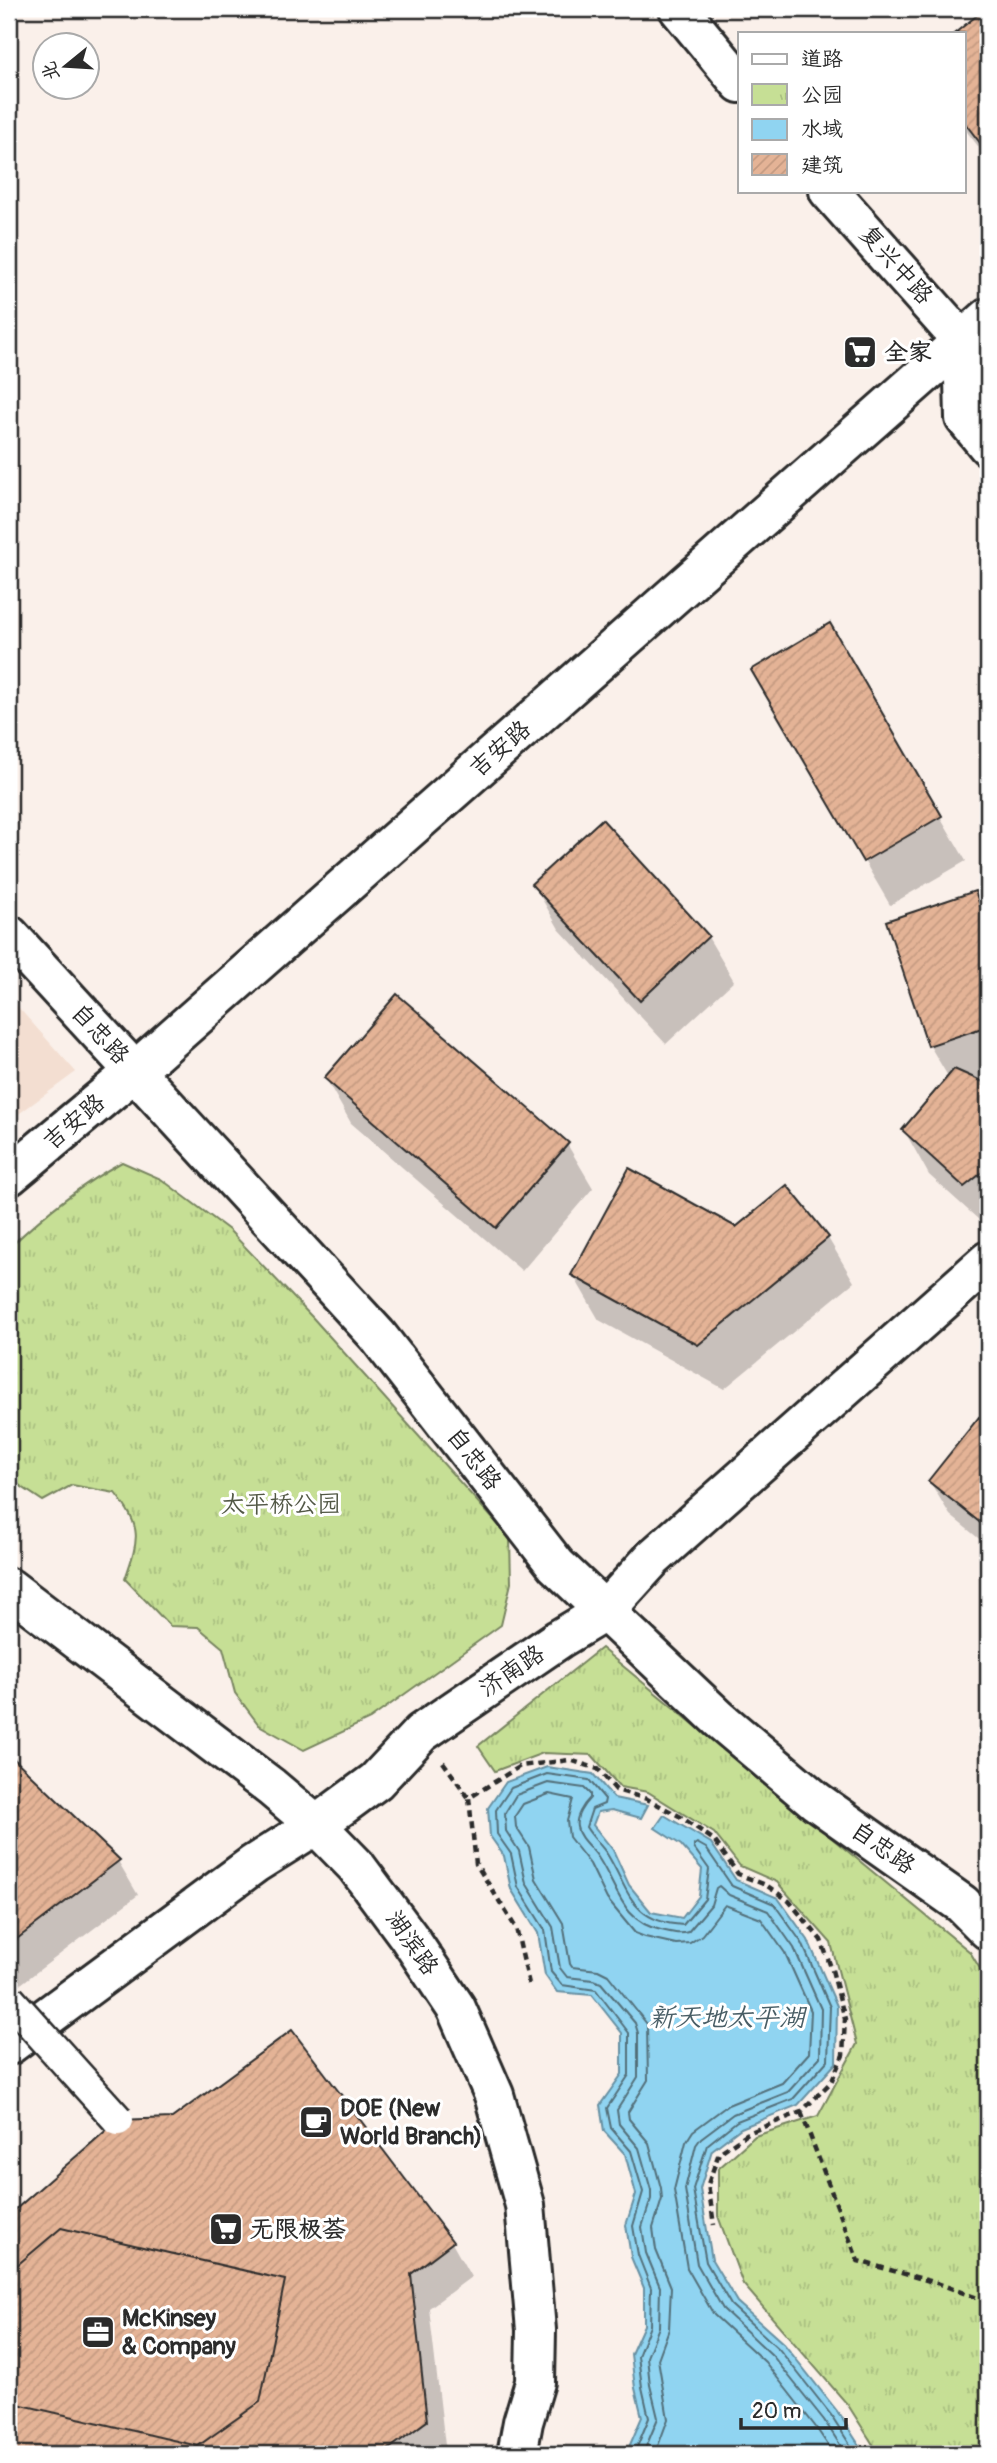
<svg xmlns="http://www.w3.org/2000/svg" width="997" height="2463" font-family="Pangolin,'LXGW WenKai TC',sans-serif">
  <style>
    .built { fill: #f3ded1 }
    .park { fill: url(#park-tufts); stroke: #788560; stroke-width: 2 }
    .water { fill: #90d4f1; stroke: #6890a2; stroke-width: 2 }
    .shadow { fill: #0003 }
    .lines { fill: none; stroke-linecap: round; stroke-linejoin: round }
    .shore { stroke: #536f7a; stroke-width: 2 }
    .building { fill: url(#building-hatch); stroke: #2b2b2b; stroke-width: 2 }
    .minor-casing { stroke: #2b2b2b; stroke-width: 44 }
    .secondary-casing { stroke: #2b2b2b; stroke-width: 44 }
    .path { stroke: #2b2b2b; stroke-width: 4.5; stroke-dasharray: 7 5; stroke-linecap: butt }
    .minor { stroke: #fff; stroke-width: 38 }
    .secondary { stroke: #fff; stroke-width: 38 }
    .pedestrian-bridge-casing { stroke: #2b2b2b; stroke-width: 35; stroke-linecap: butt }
    .pedestrian-bridge { stroke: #fff; stroke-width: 30 }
    .labels { text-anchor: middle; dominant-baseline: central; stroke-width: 6; stroke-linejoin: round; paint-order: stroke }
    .street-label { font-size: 24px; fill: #2b2b2b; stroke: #fff }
    .poi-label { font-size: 24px; font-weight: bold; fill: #2b2b2b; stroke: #fff; text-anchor: start }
    .park-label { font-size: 24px; fill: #525846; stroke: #fff }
    .water-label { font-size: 26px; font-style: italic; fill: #495e66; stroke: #fff }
  </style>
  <defs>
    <pattern id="park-tufts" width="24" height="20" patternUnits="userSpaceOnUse" patternTransform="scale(1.75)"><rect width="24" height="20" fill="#c6df95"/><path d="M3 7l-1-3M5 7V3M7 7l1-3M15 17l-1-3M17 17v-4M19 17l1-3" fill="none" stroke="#aac081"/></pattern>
    <pattern id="building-hatch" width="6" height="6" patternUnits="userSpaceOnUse" patternTransform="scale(1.75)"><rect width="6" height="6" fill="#e4b396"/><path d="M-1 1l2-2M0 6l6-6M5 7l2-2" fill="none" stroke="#c49a81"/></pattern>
  </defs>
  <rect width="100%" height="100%" fill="#faf0ea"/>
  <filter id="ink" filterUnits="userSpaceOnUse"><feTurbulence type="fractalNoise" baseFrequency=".0143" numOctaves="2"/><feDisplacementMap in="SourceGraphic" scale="14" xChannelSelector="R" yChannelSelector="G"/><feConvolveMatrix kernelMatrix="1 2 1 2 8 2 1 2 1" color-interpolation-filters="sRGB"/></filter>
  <g filter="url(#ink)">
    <path class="built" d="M9,997L76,1072L9,1121Z"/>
    <path class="park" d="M122,1162L161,1179L229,1230L313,1318L510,1538L511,1583L501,1625L370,1719L304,1750L259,1725L235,1693L223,1648L198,1627L170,1626L125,1579C139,1539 143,1528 115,1493L72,1485L43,1501L19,1485L9,1469V1248C43,1215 80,1185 122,1162Z
      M601,1648L970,1952L988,1982V2454H879L848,2405L743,2284L718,2216V2169L755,2136L818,2116L857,2044L831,1943L777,1882L740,1866L714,1833L648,1792L620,1787L592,1755L543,1753L495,1771L478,1746Z"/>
    <path class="water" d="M547,1767L593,1774L614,1798L648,1805L641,1818L612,1810L598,1812L593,1825L613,1850L629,1885L651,1912L682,1918L699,1896L702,1869L681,1845L655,1828L664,1815L711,1843L736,1880L778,1898L808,1940L837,2006L836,2063L798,2105L741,2128L712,2150L700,2189L712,2260L737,2302L784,2344L837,2411L865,2454H626L642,2417L635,2388L631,2354L644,2325V2288L631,2257L626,2225L636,2194L625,2154L604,2131L600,2105L622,2074V2033L592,1995L557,1992L545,1975L538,1933L511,1889L504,1856L490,1836L488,1808L506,1782Z"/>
    <path class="shadow" d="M988,9V159L964,128V33H957Z
      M829,626L966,861L890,905L753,671Z
      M534,885L708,937L734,981L666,1044L559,929Z
      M975,893L988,916V1079L979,1082L988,1086V1228L929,1175L904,1130L949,1078L930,1046L888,923Z
      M326,1079L567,1144L593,1188L522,1271L351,1123Z
      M787,1187L828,1238L854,1282L724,1389L599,1320L573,1275L736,1229Z
      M979,1420L988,1427V1546L950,1515L930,1482Z
      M9,1757L118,1861L138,1895L9,1993Z
      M292,2032L452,2243L471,2277L429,2308L446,2454H9V2218L119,2122L172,2120Z"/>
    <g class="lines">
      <path class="shore" d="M634,2454L649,2418L642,2387L638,2356L650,2326L651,2288L638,2255L633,2226L643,2192L631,2151L611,2128L607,2108L629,2075V2033L596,1990L562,1985L551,1972L545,1930L518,1887L511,1854L497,1834L496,1810L511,1788L547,1774L589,1780L605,1799L604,1804L592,1809L586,1827C592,1837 601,1845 607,1854C630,1891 630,1922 683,1925L705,1899L709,1869L694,1848V1845L697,1843L706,1848L732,1886L774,1904L802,1943L830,2007L828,2060L793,2099L737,2121L707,2145L693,2189L706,2262L731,2305L779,2349L831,2415L856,2454
        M643,2454L658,2418L650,2385L647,2357L659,2327L660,2287L646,2253L642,2227L651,2199V2190L639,2148L619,2124L617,2110L638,2077V2033L635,2023L601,1983L593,1980L567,1977L560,1968L553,1927L526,1883L519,1851L506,1831L505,1813L516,1795L548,1783L584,1788L590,1794V1798C583,1805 575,1817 577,1827C579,1840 593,1848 599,1859C618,1888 622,1922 661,1930C671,1932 679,1935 688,1932L711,1905L716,1888L719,1886L729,1895L768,1911L794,1948L821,2009L820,2057L788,2092L733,2114L701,2138L696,2145L685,2189L697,2264L723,2309L772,2355L824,2420L846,2454
        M655,2454L668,2419L658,2359L669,2329L671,2287L656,2250L653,2228L662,2199L661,2188L649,2143L629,2119L628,2112L648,2080L647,2024L608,1975L598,1970L572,1967L570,1964L563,1923L536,1879L529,1847L516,1827L515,1816L523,1804L549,1794L573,1799L567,1821L569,1837L590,1864L607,1899L635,1933L645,1937L676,1944L690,1943L702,1935L725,1905L761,1919L785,1953L811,2011L809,2053L782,2083L728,2105L693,2131L686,2142L674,2190L687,2268L714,2315L765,2362L815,2426L834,2454"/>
    </g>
    <path class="building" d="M985,9H988V153L964,122V33H955Z
      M830,623L942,816L863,862L751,670Z
      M602,819L709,936L640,1001L531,884Z
      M975,891L988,928V1026L928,1046L886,921Z
      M397,994L569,1143L496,1228L324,1078Z
      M954,1069L988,1084V1168L964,1187L902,1130Z
      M629,1168L736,1227L787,1185L829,1237L698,1345L571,1275Z
      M979,1417L988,1425V1529L928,1481Z
      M9,1754L120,1860L9,1945Z
      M292,2030L453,2242L411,2274L427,2421L382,2454H9V2215L118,2120L172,2118Z
      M61,2228L285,2280L260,2402L198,2446L9,2402V2272Z"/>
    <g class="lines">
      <g class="minor-casing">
        <path id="minor" d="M9,935L377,1335L556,1565L719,1719L816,1801L962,1904L988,1930
          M9,1176L135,1071L988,318
          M9,1588L271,1787L316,1825L356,1866L408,1936L456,2008L494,2095L525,2205L536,2330L535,2382L523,2422L517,2454
          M9,2045L254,1864L316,1825L376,1781L421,1733L559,1639L604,1612L653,1558L988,1261"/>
      </g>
      <g class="secondary-casing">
        <path id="secondary" d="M679,9L740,83
          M829,191L988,370
          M963,340L965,418L988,446"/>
      </g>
      <path class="path" d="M443,1762L469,1798
        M529,1984L516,1928L476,1864L469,1798L520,1766L570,1760L598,1769L616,1790L647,1799L681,1817L714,1840L738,1874L766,1885L789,1901L821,1940L832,1970L845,2019L843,2055L831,2082L801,2112L748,2133L719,2153L708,2184L714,2225
        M801,2112L858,2261L937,2283L988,2302"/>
      <use href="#minor" class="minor"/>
      <use href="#secondary" class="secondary"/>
      <g class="pedestrian-bridge-casing">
        <path id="pedestrian-bridge" d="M9,1999L118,2120"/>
      </g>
      <use href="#pedestrian-bridge" class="pedestrian-bridge"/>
    </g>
  </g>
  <defs>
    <g id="supermarket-square" transform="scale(1.75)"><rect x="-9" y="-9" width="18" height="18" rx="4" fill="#2b2b2b" stroke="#fff"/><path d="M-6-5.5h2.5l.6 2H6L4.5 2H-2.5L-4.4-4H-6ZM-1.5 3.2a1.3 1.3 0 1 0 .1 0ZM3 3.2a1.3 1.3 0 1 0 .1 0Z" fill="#fff"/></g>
    <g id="cafe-square" transform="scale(1.75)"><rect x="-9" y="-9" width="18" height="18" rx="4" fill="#2b2b2b" stroke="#fff"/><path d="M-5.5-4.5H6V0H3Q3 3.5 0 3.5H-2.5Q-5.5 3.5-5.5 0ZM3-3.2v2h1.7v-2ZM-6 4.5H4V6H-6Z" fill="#fff"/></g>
    <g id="office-square" transform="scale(1.75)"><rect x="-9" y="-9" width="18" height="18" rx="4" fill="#2b2b2b" stroke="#fff"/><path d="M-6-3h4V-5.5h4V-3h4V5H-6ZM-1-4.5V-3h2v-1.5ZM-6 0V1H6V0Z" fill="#fff"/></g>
  </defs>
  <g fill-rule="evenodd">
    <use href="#supermarket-square" x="860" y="352"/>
    <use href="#cafe-square" x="316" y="2122"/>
    <use href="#supermarket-square" x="226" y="2229"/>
    <use href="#office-square" x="98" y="2332"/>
  </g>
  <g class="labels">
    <g class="street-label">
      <text transform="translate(896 265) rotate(48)">复兴中路</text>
      <text transform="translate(500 749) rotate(-41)">吉安路</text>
      <text transform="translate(100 1034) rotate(47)">自忠路</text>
      <text transform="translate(74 1122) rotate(-40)">吉安路</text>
      <text transform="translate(474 1459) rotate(52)">自忠路</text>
      <text transform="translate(512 1671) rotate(-34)">济南路</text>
      <text transform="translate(883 1848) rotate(35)">自忠路</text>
      <text transform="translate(412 1943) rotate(55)">湖滨路</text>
    </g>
    <g class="poi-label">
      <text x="884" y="352">全家</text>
      <text x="340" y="2108">DOE (New<tspan x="340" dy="28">World Branch)</tspan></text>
      <text x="250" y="2229">无限极荟</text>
      <text x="122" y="2318">McKinsey<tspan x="122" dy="28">&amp; Company</tspan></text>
    </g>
    <g class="park-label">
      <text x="281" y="1504">太平桥公园</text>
    </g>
    <g class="water-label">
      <text x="727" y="2018">新天地太平湖</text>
    </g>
  </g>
  <rect width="997" height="2463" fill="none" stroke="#fff" stroke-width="35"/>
  <rect x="18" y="18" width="962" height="2428" fill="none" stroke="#2b2b2b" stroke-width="2.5" filter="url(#ink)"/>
  <rect x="738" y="32" width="228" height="161" fill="#ffffff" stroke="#aaaaaa" stroke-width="2"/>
  <rect x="752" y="54" width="35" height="10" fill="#ffffff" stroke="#aaaaaa" stroke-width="2"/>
  <text x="801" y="66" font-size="21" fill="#2b2b2b">道路</text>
  <rect x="752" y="84" width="35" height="21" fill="url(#park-tufts)" stroke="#aaaaaa" stroke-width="2"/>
  <text x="801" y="102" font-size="21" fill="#2b2b2b">公园</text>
  <rect x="752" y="119" width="35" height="21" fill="#90d4f1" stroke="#aaaaaa" stroke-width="2"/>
  <text x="801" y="136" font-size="21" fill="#2b2b2b">水域</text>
  <rect x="752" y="154" width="35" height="21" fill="url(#building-hatch)" stroke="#aaaaaa" stroke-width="2"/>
  <text x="801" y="172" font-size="21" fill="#2b2b2b">建筑</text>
  <g transform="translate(66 66) rotate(252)"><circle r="33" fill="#ffffff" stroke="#aaaaaa" stroke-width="2"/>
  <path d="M0-5L12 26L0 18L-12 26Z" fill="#2b2b2b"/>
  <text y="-10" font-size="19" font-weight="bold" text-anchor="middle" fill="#2b2b2b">北</text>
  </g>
  <path d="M741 2418v10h105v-10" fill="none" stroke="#2b2b2b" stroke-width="3.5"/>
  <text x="752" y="2418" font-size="21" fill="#2b2b2b" stroke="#ffffff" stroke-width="5" paint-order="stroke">20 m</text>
</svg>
